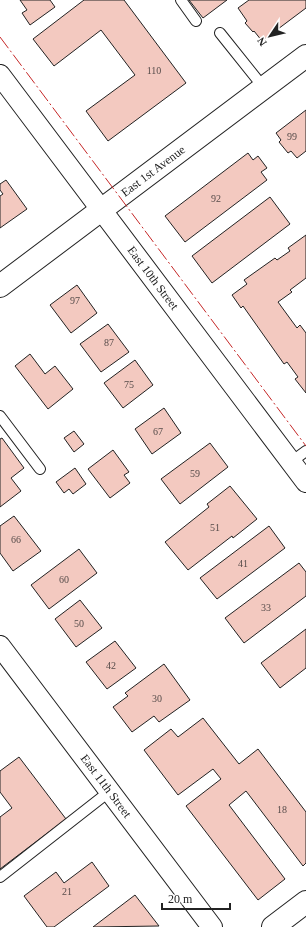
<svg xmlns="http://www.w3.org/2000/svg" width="306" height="927" font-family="Georgia,serif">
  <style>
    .building { fill: #f3c9c0; stroke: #222 }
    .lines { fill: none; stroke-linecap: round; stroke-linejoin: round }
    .service-casing { stroke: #222; stroke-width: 12 }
    .minor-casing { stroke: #222; stroke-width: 22 }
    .tertiary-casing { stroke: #222; stroke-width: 24 }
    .secondary-casing { stroke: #222; stroke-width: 24 }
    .service { stroke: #fff; stroke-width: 10 }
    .minor { stroke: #fff; stroke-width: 20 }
    .tertiary { stroke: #fff; stroke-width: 22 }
    .secondary { stroke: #fff; stroke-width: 22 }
    .power { stroke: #c62828; stroke-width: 1; stroke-dasharray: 14 3 2 3; stroke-linecap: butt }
    .labels { text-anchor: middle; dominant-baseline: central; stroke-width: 3; stroke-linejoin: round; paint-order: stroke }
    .number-label { font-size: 10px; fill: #564c4a }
    .street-label { font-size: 12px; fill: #222; stroke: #fff }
  </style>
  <rect width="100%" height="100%" fill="#fff"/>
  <path class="building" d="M20,0H50L55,7L30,25L22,13L27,10Z
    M84,0H124L186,83L108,141L86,111L135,75L101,30L54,66L33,39Z
    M189,0H227L203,18Z
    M249,0H306V8L262,41L254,31L253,32L245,23L247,21L238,8Z
    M306,110V151L297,158L291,151L288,153L279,142L281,140L276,133Z
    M248,153L253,160L258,156L267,168L261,172L267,180L185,242L165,216Z
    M6,180L27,209L0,228V196L3,194L0,190V184Z
    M270,197L290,224L212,283L192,256Z
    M306,235V278L290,290L292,292L278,302L297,328L300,325L306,333V393L295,379L298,377L287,362L284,364L243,306L241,308L232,295L247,284L244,280L275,258L277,260L290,251L288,248Z
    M77,285L97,313L71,333L50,305Z
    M108,324L129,352L101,372L80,344Z
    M30,354L45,374L55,366L73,389L48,409L15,366Z
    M135,360L153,385L123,408L104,383Z
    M164,408L181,433L152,454L135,429Z
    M74,431L84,444L74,452L64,438Z
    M2,438L24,468L11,478L21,491L0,507V439Z
    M210,443L228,467L180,504L161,479Z
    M113,450L129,472L124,475L130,483L110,498L88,469Z
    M75,468L86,484L73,494L69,489L64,493L56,482Z
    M230,486L257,519L233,538L232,536L188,570L165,542L209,507L207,504Z
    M14,516L41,551L13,571L0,553V526Z
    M269,526L285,548L217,599L200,578Z
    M79,549L97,573L49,609L31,585Z
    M299,563L306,572V596L244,643L225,618Z
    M80,600L102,628L76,647L55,619Z
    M306,629V668L280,688L261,663Z
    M115,641L136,668L107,689L86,662Z
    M164,664L190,700L159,722L154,716L132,732L113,707L128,696L125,693Z
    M203,718L239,764L258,749L306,812V863L303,866L246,791L229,805L285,879L258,900L186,806L221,779L213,769L178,795L144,750L171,729L178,737Z
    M19,757L66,819L0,869V817L12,808L0,792V771Z
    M92,862L109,886L54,927H47L24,896L56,872L64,883Z
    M135,895L159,926L93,927Z"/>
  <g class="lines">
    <g class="service-casing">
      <path id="service" d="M181,0L196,21
        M220,33L264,88
        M0,416L40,469
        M291,462L306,451
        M0,877L110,791"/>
    </g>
    <g class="minor-casing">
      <path id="minor" d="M0,75L306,482
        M0,646L212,927"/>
    </g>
    <g class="tertiary-casing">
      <path id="tertiary" d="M0,286L306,56"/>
    </g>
    <g class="secondary-casing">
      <path id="secondary" d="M273,927L306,902"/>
    </g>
    <use href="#service" class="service"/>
    <use href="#minor" class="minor"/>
    <use href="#tertiary" class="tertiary"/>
    <use href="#secondary" class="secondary"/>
    <path class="power" d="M0,37L306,446"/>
  </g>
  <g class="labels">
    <g class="number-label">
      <text x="154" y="70">110</text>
      <text x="292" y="136">99</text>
      <text x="216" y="198">92</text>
      <text x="75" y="300">97</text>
      <text x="109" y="342">87</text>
      <text x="129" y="384">75</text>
      <text x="158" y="431">67</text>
      <text x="195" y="473">59</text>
      <text x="215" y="527">51</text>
      <text x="16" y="539">66</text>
      <text x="243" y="563">41</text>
      <text x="64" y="579">60</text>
      <text x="266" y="607">33</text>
      <text x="79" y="623">50</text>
      <text x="111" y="665">42</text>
      <text x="157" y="698">30</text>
      <text x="282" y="809">18</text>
      <text x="67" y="891">21</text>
    </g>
    <g class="street-label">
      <text transform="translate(153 171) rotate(-37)">East 1st Avenue</text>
      <text transform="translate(153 278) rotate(53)">East 10th Street</text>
      <text transform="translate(106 786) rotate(53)">East 11th Street</text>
    </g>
  </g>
  <g transform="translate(270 36) rotate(235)" stroke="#ffffff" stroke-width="3" paint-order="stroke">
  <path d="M0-3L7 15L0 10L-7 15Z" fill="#222222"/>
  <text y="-6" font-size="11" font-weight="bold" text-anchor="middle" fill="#222222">N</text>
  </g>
  <path d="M162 903v6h68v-6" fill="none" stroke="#222222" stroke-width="2"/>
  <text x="168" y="903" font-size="12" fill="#222222" stroke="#ffffff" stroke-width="3" paint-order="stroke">20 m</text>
</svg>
